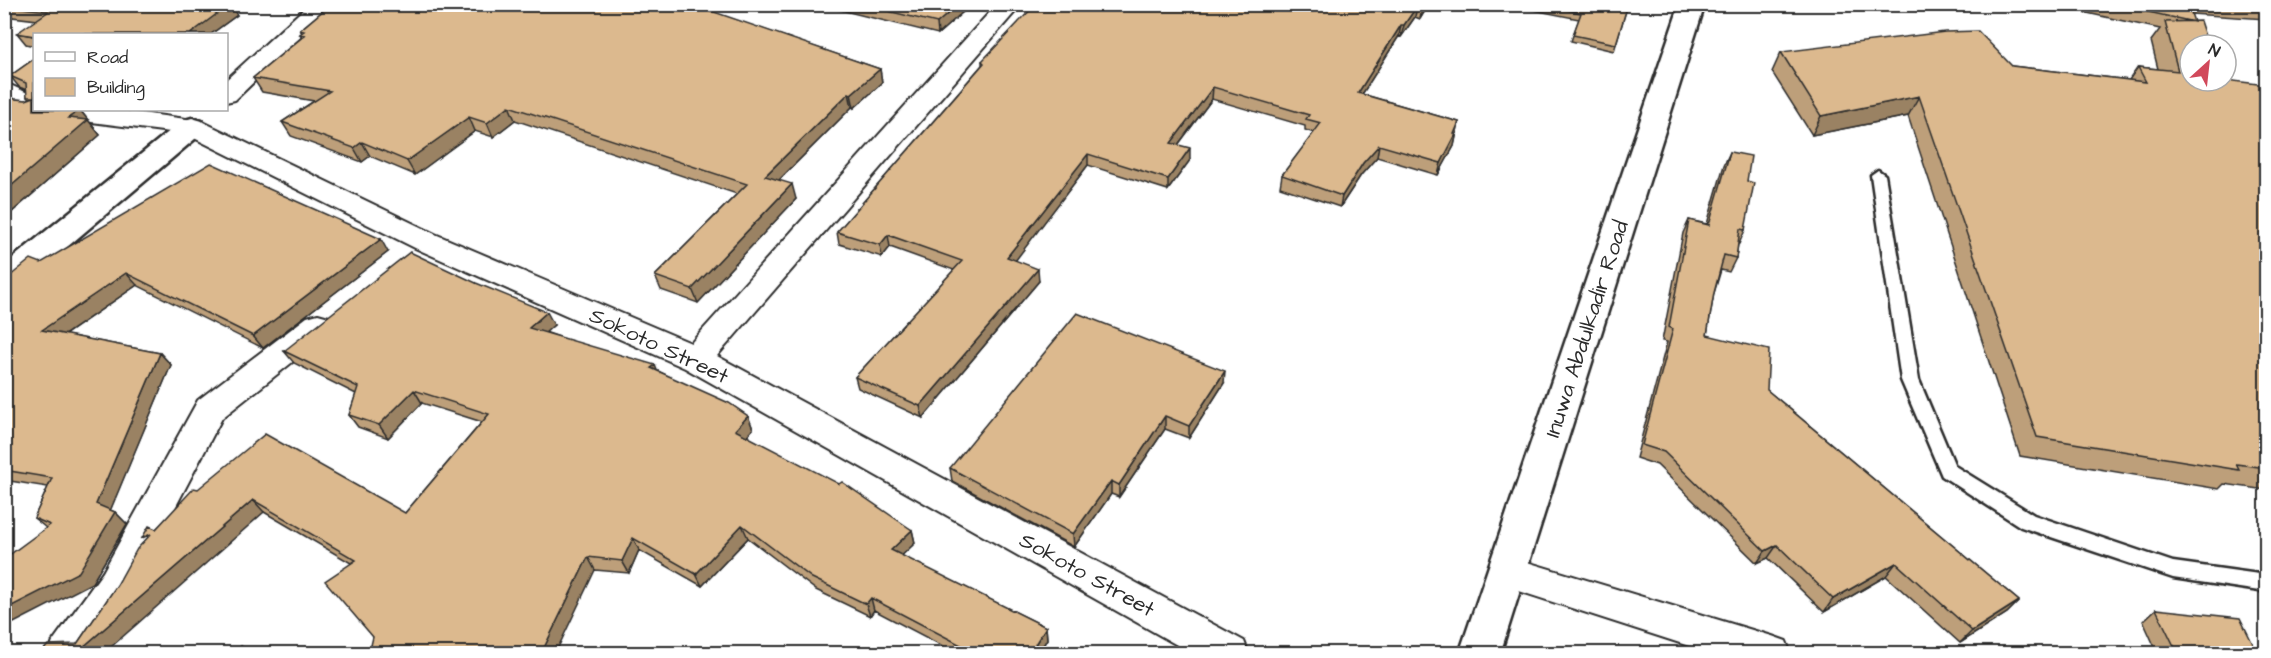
<svg xmlns="http://www.w3.org/2000/svg" width="2271" height="658" font-family="'Architects Daughter',sans-serif">
  <style>
    .lines { fill: none; stroke-linecap: round; stroke-linejoin: round }
    .lane-casing { stroke: #2b2b2b; stroke-width: 5 }
    .street-casing { stroke: #2b2b2b; stroke-width: 4 }
    .secondary-casing { stroke: #2b2b2b; stroke-width: 5 }
    .lane { fill: #fff; fill-rule: evenodd }
    .street { fill: #fff; fill-rule: evenodd }
    .secondary { fill: #fff; fill-rule: evenodd }
    .wall { fill: #bd9f7a; stroke: #2b2b2b; stroke-width: 1.5 }
    .shaded-wall { fill: #9a8263; stroke: #2b2b2b; stroke-width: 1.5 }
    .building { fill: #dcb98e; stroke: #2b2b2b; stroke-width: 1.5 }
    .labels { text-anchor: middle; dominant-baseline: central; stroke-width: 4.5; stroke-linejoin: round; paint-order: stroke }
    .street-label { font-size: 22px; fill: #2b2b2b; stroke: #fff }
  </style>
  <rect width="100%" height="100%" fill="#fff"/>
  <filter id="ink" filterUnits="userSpaceOnUse"><feTurbulence type="fractalNoise" baseFrequency=".0167" numOctaves="2"/><feDisplacementMap in="SourceGraphic" scale="12" xChannelSelector="R" yChannelSelector="G"/><feConvolveMatrix kernelMatrix="1 2 1 2 8 2 1 2 1" color-interpolation-filters="sRGB"/></filter>
  <g filter="url(#ink)">
    <g class="lines">
      <g class="lane-casing">
        <path id="lane" d="M1878,170L1885,175L1919,380L1955,466L2034,515L2173,562L2266,575V592L2173,578L2021,527L1942,476L1901,380L1871,175Z"/>
      </g>
      <g class="street-casing">
        <path id="street" d="M309,4H335L235,100L226,102V80Z
          M997,4H1022L717,356L1244,641L1249,654H1193L685,368L415,248L186,134L60,118L51,116L47,110H119L201,121L435,234L691,343Z
          M4,82L34,96V110H45L43,112C28,116 18,108 4,101Z
          M318,314L329,317L334,325L329,333L222,418L129,596L90,654H48L53,641L103,572L198,400L307,317Z
          M1507,556L1772,636L1786,641L1791,654H1714L1494,583L1488,572L1494,561Z"/>
      </g>
      <g class="secondary-casing">
        <path id="secondary" d="M1680,4H1705L1500,654H1459Z
          M192,118L202,121L206,127L202,133L15,291L4,294V265L182,121Z"/>
      </g>
      <use href="#lane" class="lane"/>
      <use href="#street" class="street"/>
      <use href="#secondary" class="secondary"/>
    </g>
    <path class="wall" d="M4,4H236L232,8L237,15L211,34H34L37,20L4,16Z
      M331,4H694V6L880,69L882,83L854,108L852,107L779,180L796,199L698,303L661,290L655,276L737,194L515,120L493,137L475,131L415,175L370,156L362,162L291,136L282,122L314,101L262,92L253,78L302,37L300,34L302,33L300,30Z
      M816,4H972L938,34Z
      M1429,4L1420,19L1415,17L1401,37L1399,36L1362,94L1459,122L1454,146L1438,175L1377,157L1361,175L1340,207L1280,187L1282,175L1314,133L1305,130V126L1212,99L1178,145L1190,160L1168,190L1088,165L1015,260L1039,281L923,418L858,388L855,377L954,270L890,247L882,257L839,244L837,232L982,65V61Z
      M1503,4H1628L1614,51L1571,41L1579,19Z
      M2046,4H2266V19L2191,14L2190,81L2266,85V490L2224,484L2219,489L2020,456L1908,116L1812,135L1772,72L1781,52L2012,66L2129,80L2138,67L2158,69L2151,41L2160,29Z
      M17,33L34,36V46L26,44Z
      M34,59V110H80L100,135L4,219V94L15,99L26,100L29,99L27,97V90L19,87L10,76Z
      M1730,152L1747,181L1745,230L1739,244H1738L1736,258L1729,272L1721,270L1714,293L1707,335L1767,390L2019,601L2007,613L1960,643L1886,576L1824,612L1768,558L1757,563L1657,465L1636,458L1667,342L1662,341L1683,233L1689,220L1707,224L1724,165Z
      M388,252L263,348L137,285L65,335L160,353L171,365L110,510L115,512L127,524L92,583L46,528L34,518L48,487L4,480V281L41,263Z
      M554,325L545,332L658,371L748,416L753,429L746,436L912,530L915,543L901,556L1046,627L1047,639L1038,654H958L874,610L870,616L816,590L748,538L702,586L639,550L629,573L595,570L373,637L351,563L264,512L77,644L156,529L198,489L405,513L482,422L422,403L388,438L358,427L349,415L356,394L294,363L284,351Z
      M1224,383L1189,438L1165,429L1119,497L1111,494L1074,547L952,481L950,468Z
      M2156,609L2258,654H2158L2143,621Z"/>
    <path class="shaded-wall" d="M220,4H236L232,8L237,15L211,34H190Z
      M959,4H972L938,34L937,23Z
      M1424,4H1429L1420,19L1422,7Z
      M1417,6L1415,17L1401,37L1404,25Z
      M1401,25L1399,36L1356,104L1358,93Z
      M880,69L882,83L854,108L851,94Z
      M1213,87L1212,99L1171,154V143Z
      M849,93L852,107L769,190L765,176Z
      M1919,96L1908,116L1812,135L1821,116Z
      M509,106L515,120L493,137L487,123Z
      M80,110L100,135L4,219V192L68,118Z
      M469,117L475,131L415,175L407,161Z
      M1459,122L1454,146L1438,175L1441,163Z
      M362,142L370,156L362,162L354,148Z
      M1379,145L1377,157L1361,175L1340,207L1342,196L1363,163Z
      M1190,148V160L1168,190V179Z
      M1088,154V165L1009,269L1007,257Z
      M792,184L796,199L698,303L692,289Z
      M888,235L890,247L882,257L880,245Z
      M381,239L388,252L263,348L253,336Z
      M4,250L11,257L4,262Z
      M1038,269L1039,281L923,418L920,406Z
      M126,273L137,285L54,342L42,330Z
      M547,312L554,325L536,341L529,328Z
      M160,353L171,365L108,516L96,504Z
      M655,365L660,378L651,368Z
      M1225,371L1224,383L1189,438V426Z
      M414,390L422,403L388,438L379,425Z
      M748,416L753,429L740,443L735,430Z
      M1165,416V429L1119,497V485Z
      M1111,481V494L1074,547L1073,534Z
      M253,500L264,512L103,654H75Z
      M115,512L127,524L92,583L4,628V610Z
      M742,525L748,538L702,586L696,574Z
      M912,530L915,543L894,563L891,550Z
      M633,538L639,550L629,573L622,561Z
      M1777,545L1768,558L1757,563L1765,551Z
      M588,557L595,570L555,654H541Z
      M1896,563L1886,576L1824,612L1833,599Z
      M871,598L874,610L870,616L866,604Z
      M2019,601L2007,613L1960,643L1972,631Z
      M1046,627L1047,639L1038,654H1029Z"/>
    <path class="building" d="M4,4H230L190,34H34V36L17,33L49,11L4,6Z
      M331,4H691L880,69L851,94L849,93L765,176L792,184L692,289L655,276L747,184L509,106L487,123L469,117L407,161L362,142L354,148L282,122L330,91L253,78L305,35L300,34L304,31L300,30Z
      M859,4H959L937,23Z
      M1036,4H1424L1422,7L1417,6L1404,25H1401L1358,93L1459,122L1454,134H1456L1441,163L1379,145L1363,163L1342,196L1282,175L1321,123L1306,119L1309,115L1213,87L1171,143L1190,148L1168,179L1088,154L1007,257L1038,269L920,406L855,377L962,261L888,235L880,245L837,232L984,63L982,61Z
      M1539,4H1628L1616,44L1573,35L1581,13Z
      M2112,4H2188L2194,22Z
      M2241,4H2266V6Z
      M2200,21L2208,45H2190V81H2226V80L2266,85V468L2236,464L2239,470L2037,437L1919,96L1821,116L1781,52L1945,32L1978,31L2012,66L2146,82L2138,67L2178,71L2165,22Z
      M34,59V97H27L26,83L10,76Z
      M4,94L15,99L26,100L34,97V110H80L68,118L88,120L4,192Z
      M1730,152L1751,156L1747,181L1754,183L1745,230L1740,229L1736,258L1724,255L1714,293L1707,335L1769,350L1767,390L2019,601L1972,631L1896,563L1833,599L1777,545L1765,551L1664,452L1642,445L1673,329L1669,327L1689,220L1709,225Z
      M211,163L381,239L253,336L126,273L42,330L160,353L96,504L115,512L79,572L4,610V559L50,525L34,518L52,478L4,470V281L31,259L41,263Z
      M410,252L476,283L547,312L529,328L655,365L651,368L729,403L748,416L735,430L839,484L842,482L912,530L891,550L1046,627L1029,654H978L871,598L866,604L812,578L742,525L696,574L633,538L622,561L588,557L541,654H369L373,637L325,581L356,560L253,500L75,654H40L48,645L77,644L117,585L137,549L151,534L142,538L149,526L156,529L194,488L198,489L265,434L405,513L489,414L414,390L379,425L349,415L358,387L284,351Z
      M1077,313L1225,371L1189,426L1165,416L1119,485L1111,481L1073,534L950,468Z
      M2156,609L2240,618L2258,654H2178Z
      M241,646L254,654H233Z"/>
  </g>
  <g class="labels">
    <g class="street-label">
      <text transform="translate(1587 329) rotate(-72)">Inuwa Abdulkadir Road</text>
      <text transform="translate(659 346) rotate(25)">Sokoto Street</text>
      <text transform="translate(1087 575) rotate(29)">Sokoto Street</text>
    </g>
  </g>
  <rect width="2271" height="658" fill="none" stroke="#fff" stroke-width="24"/>
  <rect x="12" y="12" width="2247" height="634" fill="none" stroke="#2b2b2b" stroke-width="2" filter="url(#ink)"/>
  <rect x="33" y="33" width="195" height="78" fill="#ffffff" stroke="#aaaaaa" stroke-width="1.5"/>
  <rect x="45" y="52" width="30" height="9" fill="#ffffff" stroke="#aaaaaa" stroke-width="1.5"/>
  <text x="87" y="63" font-size="18" fill="#2b2b2b">Road</text>
  <rect x="45" y="78" width="30" height="18" fill="#dcb98e" stroke="#aaaaaa" stroke-width="1.5"/>
  <text x="87" y="93" font-size="18" fill="#2b2b2b">Building</text>
  <g transform="translate(2208 63) rotate(27)"><circle r="28" fill="#ffffff" stroke="#aaaaaa" stroke-width="1.5"/>
  <path d="M0-4.5L10 22L0 15L-10 22Z" fill="#d1495b"/>
  <text y="-9" font-size="16" font-weight="bold" text-anchor="middle" fill="#2b2b2b">N</text>
  </g>
</svg>
